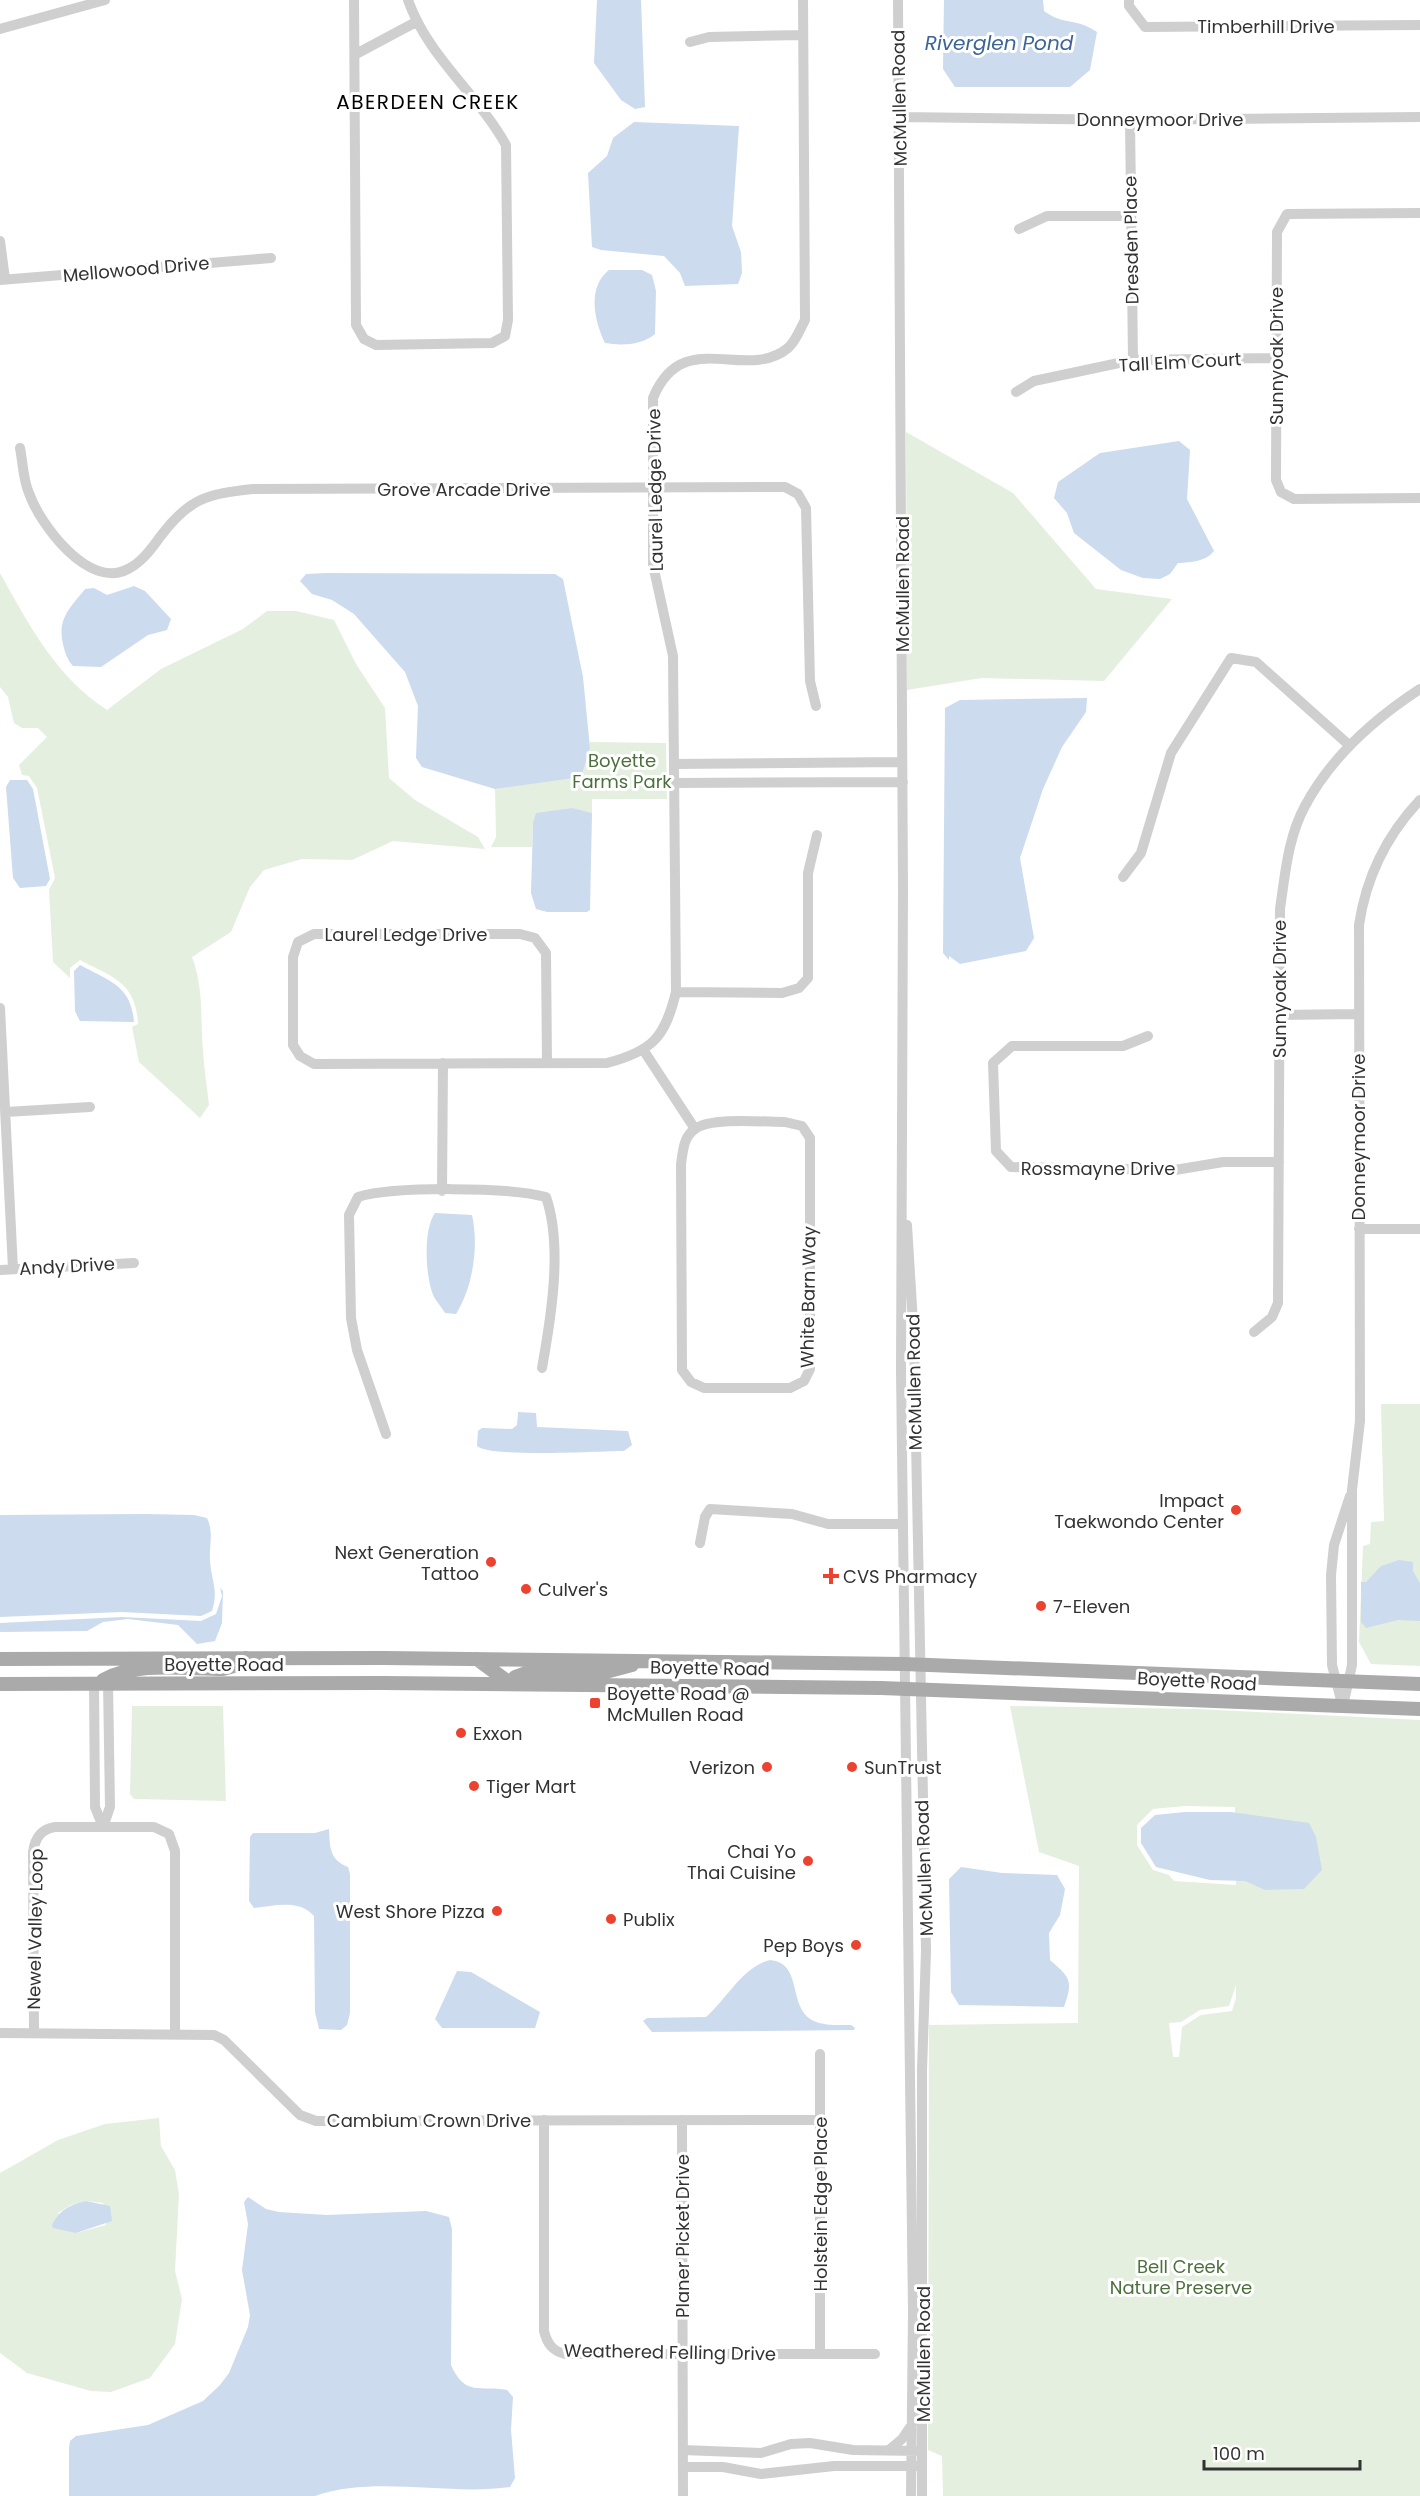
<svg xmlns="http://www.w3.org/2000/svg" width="1420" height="2496" font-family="Poppins,sans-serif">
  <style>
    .green { fill: #e5efe0; fill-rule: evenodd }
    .water { fill: #ccdbee }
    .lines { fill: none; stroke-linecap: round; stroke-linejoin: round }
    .minor { stroke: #cfcfcf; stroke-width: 10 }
    .major { stroke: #aaa; stroke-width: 14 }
    .poi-dot { fill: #ec4230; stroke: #fff; stroke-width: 2 }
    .labels { text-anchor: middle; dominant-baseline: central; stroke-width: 6; stroke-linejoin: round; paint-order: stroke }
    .street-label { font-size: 18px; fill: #323232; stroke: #fff }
    .park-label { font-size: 18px; fill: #4c703c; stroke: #fff }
    .poi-label { font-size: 18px; fill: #323232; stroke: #fff; text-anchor: start }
    .water-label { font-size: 20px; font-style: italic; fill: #3b6498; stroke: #fff }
    .neighbourhood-label { font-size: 20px; letter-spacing: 1.5px; fill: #000; stroke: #fff }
  </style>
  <rect width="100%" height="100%" fill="#fff"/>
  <path class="green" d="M906,432L1013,493L1096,589L1172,599L1104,681L982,678L907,690Z
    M0,573C29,625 56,677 107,710L161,669L243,629L267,611H296L334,620L356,664L385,708L389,778L415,800L478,837L485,849L393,841L352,860L302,859L264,870L250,887L231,932L192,957C204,988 200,1017 203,1050C204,1068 207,1087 209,1105L200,1118L139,1062L132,1027L138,1024C136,982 112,977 80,960L70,968V978L53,962L49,890L55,878L37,788L29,776L22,775L19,765L47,737L38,728H22L14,723L8,697L0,687Z
    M590,742L666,743L667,799H592V813L573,808L533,823L532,847H491L496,837L495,789L563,779L590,748Z
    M1381,1404H1420V1666L1371,1664L1359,1642L1363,1546L1370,1544L1371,1522L1384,1521Z
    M132,1706H223L226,1801L134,1799L130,1794Z
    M1010,1706L1197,1709L1420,1720V2496H943L942,2456L928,2450L929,2025L1078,2023L1079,1866L1039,1852ZM1185,1806L1235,1807L1236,1885L1174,1881L1169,1875L1153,1870L1137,1845V1825L1153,1809ZM1236,1985V1998L1232,2011L1201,2015L1182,2027L1179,2057H1173L1169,2023L1181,2022L1200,2010L1229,2006Z
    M159,2118L161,2146L175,2170L179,2194L175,2271L182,2299L175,2344L150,2378L111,2392L91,2391L27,2373L0,2353V2173L58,2140L105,2124ZM86,2201L103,2203L106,2225L76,2233L58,2213L71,2205Z"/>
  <path class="water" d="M597,0H641L645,107L635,109L621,100L594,63Z
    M944,0H1043L1044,11C1064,26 1075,17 1097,32L1090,70L1070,87H955L943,69Z
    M634,122L739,126L732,226L741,252L742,273L738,284L685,286L680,273L664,256L601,250L592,247L588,173L607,156L613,138Z
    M609,270H642L652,275L656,291L655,334C642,345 622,346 605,343C594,321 587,287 609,270Z
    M1179,441L1190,450L1187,499L1214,551C1205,562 1192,562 1178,563L1170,574L1160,579L1143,578L1121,570L1074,533L1067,513L1054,498L1058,482L1100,453Z
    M327,573L555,574L563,579L583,677L590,748L581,777L495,789L422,767L416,758L418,706L405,672L354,614L332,600L312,594L300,581L306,574Z
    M134,586L145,591L171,619L167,630L148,635L101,667L73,666C67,659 65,653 63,644C57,619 70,608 85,589L94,588L107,595Z
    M1087,698L1086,712L1062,747L1043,789L1020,858L1034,938L1026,951L960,964L949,956V960L943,953L945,708L960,700Z
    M10,780H27L33,789L50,879L46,886L20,888L13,878L6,787Z
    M573,808L592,813L590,910L587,912H547L536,909L531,893L533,823L536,813Z
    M80,965C109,981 131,985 134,1022L80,1021L75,1011L74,971Z
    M435,1213L472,1215C479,1246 473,1287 456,1314L445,1313C442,1308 437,1302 434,1297C425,1278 423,1229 435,1213Z
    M518,1412L536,1413L537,1427L628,1431L632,1445L624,1451C599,1451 491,1458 477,1446L478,1431L482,1428L512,1429L517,1425Z
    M145,1514L194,1515L207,1518C214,1533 209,1544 210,1560C211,1581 219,1589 212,1611L201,1616L122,1612L0,1617V1515Z
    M1399,1560L1413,1562V1571L1420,1583V1621L1398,1620L1366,1628L1361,1622V1582H1366L1381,1566Z
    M220,1588L223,1591L222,1623L215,1641L197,1644L178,1625L128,1619L103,1622L87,1631L0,1632V1623L122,1617L201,1621L216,1614L222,1596Z
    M1185,1812H1231L1309,1823L1316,1837L1322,1870L1304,1889L1265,1890L1245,1881L1210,1880L1156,1867L1141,1843V1828L1155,1815Z
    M329,1829C330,1846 329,1860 348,1867L350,1874V2013L347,2025L341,2030L319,2029L315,2012L314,1916C299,1899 275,1906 254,1908L249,1901L250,1837L253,1833H315Z
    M961,1867L1002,1873L1057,1875L1065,1889L1060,1915L1049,1933L1050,1960C1071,1978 1073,1981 1064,2007L959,2005L951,1992L949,1879Z
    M770,1960C804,1963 787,2009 814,2021C825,2026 839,2025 851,2025L855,2028L854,2030L652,2032L643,2021L647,2018L706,2017C727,1999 742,1967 770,1960Z
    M457,1971L471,1972L540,2012L535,2028H442L435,2019Z
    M248,2197L266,2209L279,2212L327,2215L426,2211L449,2217L452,2229L451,2365C465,2397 480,2385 507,2390L513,2397L511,2430L515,2478L510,2487C448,2496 375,2475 315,2496H69V2448L70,2441L76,2436L148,2425L203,2401L220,2385L229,2373L248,2327L250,2315L242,2270L248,2224L244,2202Z
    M86,2201L110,2206L112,2221L76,2233L53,2228L52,2225C60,2210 69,2205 86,2201Z"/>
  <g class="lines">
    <path class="minor" d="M354,0L356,325L364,339L376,345L492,343L505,336L508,320L506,145C477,93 428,57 408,0
      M898,0L903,891L901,1371L913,2312L911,2496
      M1129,0V6L1145,27L1420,25
      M0,29L105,0
      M690,42L709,37L803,35
      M356,54L416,22
      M900,117L1130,120L1420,117
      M1130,120L1133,360
      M1420,213L1287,214L1277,232L1276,480L1281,492L1294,499L1420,498
      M1019,229L1047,216H1130
      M0,241L5,279
      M0,280L271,258
      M1016,392L1034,381L1133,360L1277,358
      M20,448C23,463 23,480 29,493C40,525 89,590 128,569C142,562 151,549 160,537C189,498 207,494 253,489L785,487L798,494L806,508L810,681L816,706
      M674,764L902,762
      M674,783L903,782
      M1123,877L1141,853L1171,753L1231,658L1256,662L1349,745
      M676,992L782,993L799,988L808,978V873L817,835
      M0,1008L13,1269
      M1279,1015L1357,1014
      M1148,1036L1123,1046H1012L993,1063L996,1151L1011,1167L1175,1170L1223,1162H1279
      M644,1051L695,1129
      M547,1063L546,953L535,938L520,934H314L298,942L293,957V1045L300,1056L314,1064L607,1063C653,1051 665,1037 676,992L673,656L653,565V398C683,325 745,383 788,348C796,341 800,329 805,320L803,0
      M6,1112L90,1107
      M785,1122L802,1126L810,1138V1369L804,1381L790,1388H704L691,1382L682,1370L681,1164C683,1152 683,1137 695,1129C711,1117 764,1122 785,1122Z
      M442,1191L443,1063
      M907,1225L914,1339L926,1951L922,2070V2496
      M1359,1229H1420
      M0,1270L134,1263
      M1254,1332L1272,1317L1278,1303L1280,909C1285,875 1288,837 1305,806C1331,757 1374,719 1420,689
      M386,1434L357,1350L351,1318L349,1215L358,1197C394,1186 509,1187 546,1197C563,1246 551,1318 542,1368
      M700,1543L705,1517L710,1509L792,1514L828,1524H903
      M94,1682L95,1807L103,1827
      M1342,1704L1332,1665L1331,1575L1334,1545L1350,1496
      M1343,1706L1352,1665V1490L1360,1421L1359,925C1366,878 1387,835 1420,800
      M103,1827L110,1807L108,1682
      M0,2033L214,2035L224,2040L300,2115L316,2121L820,2120
      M34,2033L33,1852C35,1838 41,1829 55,1827H154L169,1834L175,1851V2033
      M544,2120V2331C547,2343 552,2351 565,2354H875
      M682,2120L683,2496
      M820,2354V2054
      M683,2450L761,2453L791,2444L810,2443L853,2450L920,2451
      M889,2450L902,2439L913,2423
      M683,2467H723L761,2474L834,2466H918"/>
    <path class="major" d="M0,1659L384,1658L904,1664L1420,1684
      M477,1659L511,1684
      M103,1680C136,1661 186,1669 223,1669L234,1666L246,1658
      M0,1684L384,1683L881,1688L1420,1709
      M511,1684L515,1677L526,1673H602L632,1665"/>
  </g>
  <g class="poi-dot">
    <circle cx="1236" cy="1510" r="6"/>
    <circle cx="491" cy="1562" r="6"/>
    <path d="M828 1567h6v6h6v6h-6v6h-6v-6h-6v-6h6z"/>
    <circle cx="526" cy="1589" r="6"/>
    <circle cx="1041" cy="1606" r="6"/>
    <rect x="589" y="1697" width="12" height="12" rx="3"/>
    <circle cx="461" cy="1733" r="6"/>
    <circle cx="767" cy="1767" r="6"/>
    <circle cx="852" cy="1767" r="6"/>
    <circle cx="474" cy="1786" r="6"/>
    <circle cx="808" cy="1861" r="6"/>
    <circle cx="497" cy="1911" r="6"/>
    <circle cx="611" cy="1919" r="6"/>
    <circle cx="856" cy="1945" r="6"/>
  </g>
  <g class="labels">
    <g class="street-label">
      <text x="1266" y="26">Timberhill Drive</text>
      <text transform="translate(899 98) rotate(-91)">McMullen Road</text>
      <text x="1160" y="119">Donneymoor Drive</text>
      <text transform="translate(1131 240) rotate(-91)">Dresden Place</text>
      <text transform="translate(136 269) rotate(-5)">Mellowood Drive</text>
      <text transform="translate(1276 356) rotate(-90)">Sunnyoak Drive</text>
      <text transform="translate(1180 362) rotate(-3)">Tall Elm Court</text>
      <text x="464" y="489">Grove Arcade Drive</text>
      <text transform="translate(655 490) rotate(-91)">Laurel Ledge Drive</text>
      <text transform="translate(902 584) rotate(-90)">McMullen Road</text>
      <text x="406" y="934">Laurel Ledge Drive</text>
      <text transform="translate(1279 989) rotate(-90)">Sunnyoak Drive</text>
      <text transform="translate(1358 1137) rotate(-90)">Donneymoor Drive</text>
      <text x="1098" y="1168">Rossmayne Drive</text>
      <text transform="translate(67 1266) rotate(-3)">Andy Drive</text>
      <text transform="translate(808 1297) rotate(-89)">White Barn Way</text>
      <text transform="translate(914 1382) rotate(-91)">McMullen Road</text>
      <text x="224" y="1664">Boyette Road</text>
      <text transform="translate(710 1668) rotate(1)">Boyette Road</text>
      <text transform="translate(1197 1681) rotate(3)">Boyette Road</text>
      <text transform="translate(924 1868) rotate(-92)">McMullen Road</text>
      <text transform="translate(35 1929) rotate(-89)">Newel Valley Loop</text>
      <text x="429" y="2120">Cambium Crown Drive</text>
      <text transform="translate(820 2204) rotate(-90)">Holstein Edge Place</text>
      <text transform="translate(682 2236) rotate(-90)">Planer Picket Drive</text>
      <text transform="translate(670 2352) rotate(1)">Weathered Felling Drive</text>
      <text transform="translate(923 2354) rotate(-90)">McMullen Road</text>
    </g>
    <g class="park-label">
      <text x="622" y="760">Boyette<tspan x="622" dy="21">Farms Park</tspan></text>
      <text x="1181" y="2266">Bell Creek<tspan x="1181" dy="21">Nature Preserve</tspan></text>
    </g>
    <g class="poi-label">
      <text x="1224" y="1500" text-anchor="end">Impact<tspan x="1224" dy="21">Taekwondo Center</tspan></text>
      <text x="479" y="1552" text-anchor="end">Next Generation<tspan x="479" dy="21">Tattoo</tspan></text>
      <text x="843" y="1576">CVS Pharmacy</text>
      <text x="538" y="1589">Culver's</text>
      <text x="1053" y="1606">7-Eleven</text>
      <text x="607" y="1693">Boyette Road @<tspan x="607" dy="21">McMullen Road</tspan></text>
      <text x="473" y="1733">Exxon</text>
      <text x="755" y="1767" text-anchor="end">Verizon</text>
      <text x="864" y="1767">SunTrust</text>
      <text x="486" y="1786">Tiger Mart</text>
      <text x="796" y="1851" text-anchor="end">Chai Yo<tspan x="796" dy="21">Thai Cuisine</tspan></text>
      <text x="485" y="1911" text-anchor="end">West Shore Pizza</text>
      <text x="623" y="1919">Publix</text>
      <text x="844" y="1945" text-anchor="end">Pep Boys</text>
    </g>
    <g class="water-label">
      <text x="999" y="43">Riverglen Pond</text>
    </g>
    <g class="neighbourhood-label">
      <text x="428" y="102">ABERDEEN CREEK</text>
    </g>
  </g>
  <path d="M1204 2460v9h156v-9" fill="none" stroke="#323232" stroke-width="3"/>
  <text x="1213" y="2460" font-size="18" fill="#323232" stroke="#ffffff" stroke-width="4.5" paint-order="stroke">100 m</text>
</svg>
